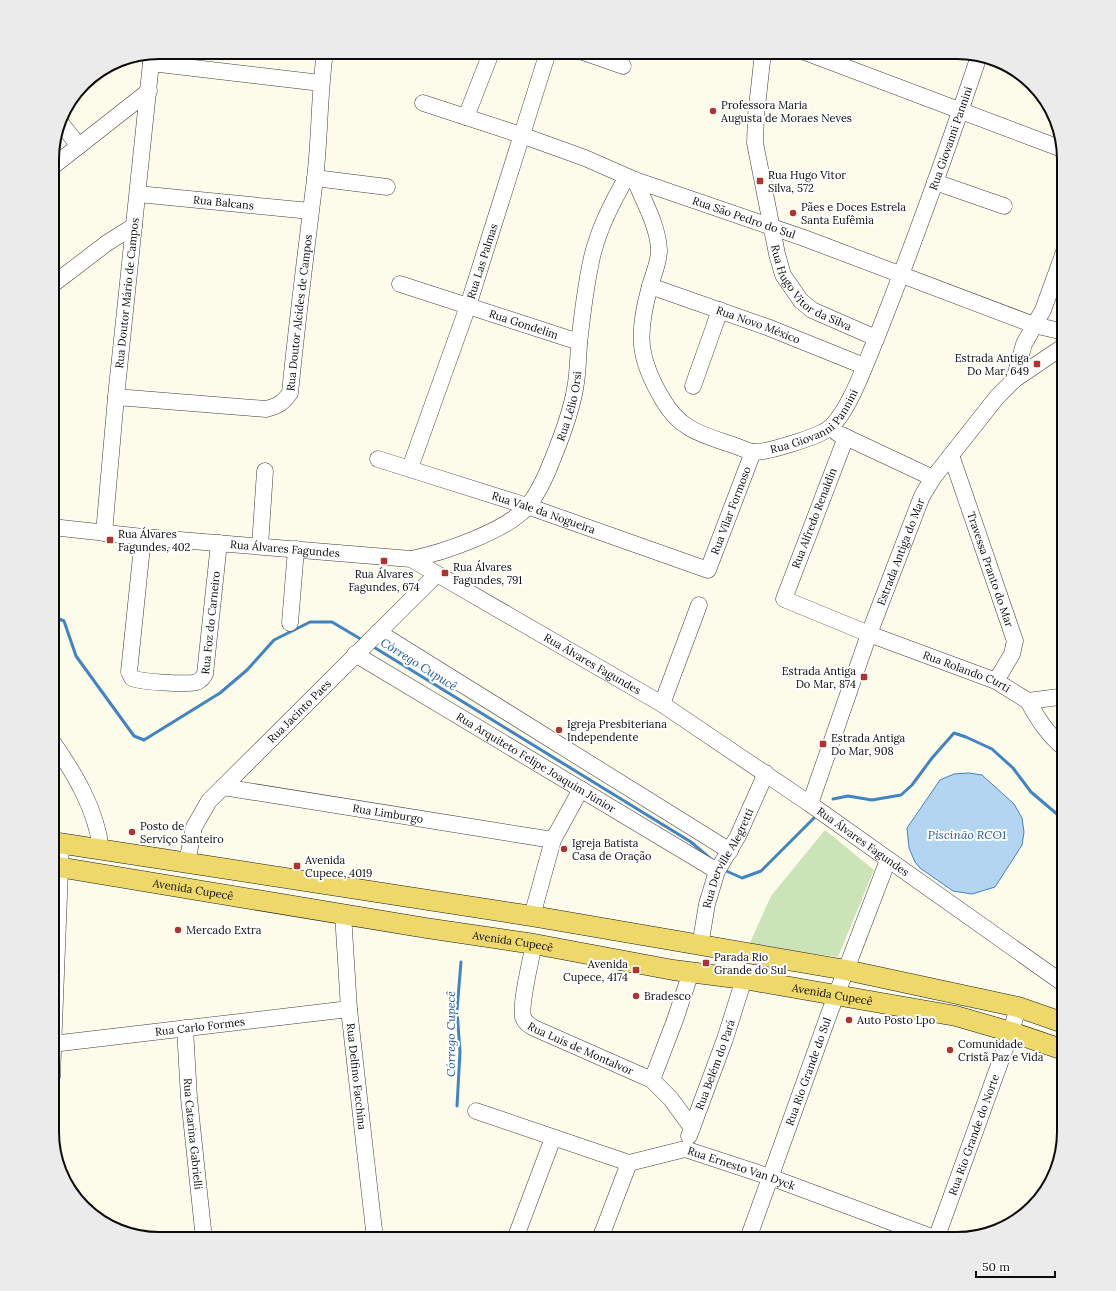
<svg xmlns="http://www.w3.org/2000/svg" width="1116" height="1291" font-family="Lora,serif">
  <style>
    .green { fill: #cbe4b7 }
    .water { fill: #b3d5f1; stroke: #4084c2 }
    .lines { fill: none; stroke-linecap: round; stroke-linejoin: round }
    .stream { stroke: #4084c2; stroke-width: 3 }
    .minor-casing { stroke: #3e3e3e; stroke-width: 17 }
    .major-casing { stroke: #1c1c1c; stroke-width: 21 }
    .minor { stroke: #fff; stroke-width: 16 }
    .major { stroke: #eed86a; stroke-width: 20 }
    .poi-dot { fill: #af332f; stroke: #fff; stroke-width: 1.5 }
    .labels { text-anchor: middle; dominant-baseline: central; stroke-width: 4; stroke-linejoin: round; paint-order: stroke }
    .poi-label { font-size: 11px; fill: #0b0b0b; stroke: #fff; text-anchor: start }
    .street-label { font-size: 11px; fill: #0b0b0b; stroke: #fff }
    .water-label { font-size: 12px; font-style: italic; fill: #1f5792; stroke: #fff }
    .rim { fill: none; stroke: #0b0b0b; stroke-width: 2 }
  </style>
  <rect width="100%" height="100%" fill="#fdfbea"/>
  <path class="green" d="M825,830L874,870L838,957L749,945L771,896Z"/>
  <path class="water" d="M969,773L982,775L1014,804L1022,818L1024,832L1022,845L995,887L972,894L953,891L920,868L915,862L909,848L907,828L940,780L954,774Z"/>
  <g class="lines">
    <path class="stream" d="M52,616L64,621L76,656L134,736L144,740L220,693L247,670L274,640L310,622H332L364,641
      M372,646L691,842L712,860
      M833,799L848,796L872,800L901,795L912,785L932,758L954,733L966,737L992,749L1013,768L1031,792L1064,820
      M724,870L742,878L761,871L814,818
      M457,1106L460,1052L457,1010L461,962"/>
    <g class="minor-casing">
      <g id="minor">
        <path d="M583,52L623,66"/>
        <path id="s1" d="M763,52L756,116L755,143L777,254L783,275L801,301L812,310L876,338"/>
        <path d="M805,52L1062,149"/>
        <path d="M151,63L321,83"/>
        <path id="s2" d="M423,103L521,135L585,158L635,180L804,238L1034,325L1064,332"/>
        <path d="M466,117L489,58"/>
        <path d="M60,122L79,146"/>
        <path d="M52,167L149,91"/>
        <path d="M315,178L387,187"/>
        <path id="s3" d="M635,180C644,202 658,226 659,250C659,263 653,275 650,286C637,333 637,357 663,400C680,430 703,435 733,445C739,447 747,451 753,452C766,453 817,437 828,429C848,415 866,362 876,339C913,246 947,151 979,56"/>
        <path d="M935,182L1004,206"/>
        <path id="s4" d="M138,194L310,211"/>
        <path id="s5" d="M400,284L579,342"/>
        <path d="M52,285L107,243L134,226"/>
        <path id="s6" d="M650,286L767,327L864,366"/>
        <path d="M1014,380L1024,344L1043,310L1064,252"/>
        <path d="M693,386L720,310"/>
        <path id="s7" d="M116,397L266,409C278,406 283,403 290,393C297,322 306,251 315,179C320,137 319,94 325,52"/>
        <path d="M837,433L933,478"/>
        <path id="s8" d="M846,437L784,599L869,634L996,681L1028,701L1059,697L1064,695"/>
        <path id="s9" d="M951,455L1015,641L1012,654L996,681"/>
        <path id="s10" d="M378,459L527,506L708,570L753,452"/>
        <path id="s11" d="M410,468L468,306L548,52"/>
        <path id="s12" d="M52,527L143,537L411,559L662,704L810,804L1064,984"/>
        <path id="s13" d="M104,533L116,397L152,53"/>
        <path id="s14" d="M143,537L129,672L132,678C140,682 188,685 197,682C201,680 203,678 205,674L219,543"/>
        <path d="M260,546L265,471"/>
        <path id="s15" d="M411,559C442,553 507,531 528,506C539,492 547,474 553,458C562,436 571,412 575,389C578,374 578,359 579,344C582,316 586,284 592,257C599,228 612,202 627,177"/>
        <path d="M290,623L296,549"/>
        <path d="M378,632L730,851"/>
        <path id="s16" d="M355,654L717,871"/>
        <path d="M1028,701C1038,720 1048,735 1064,748"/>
        <path d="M662,704L699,605"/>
        <path d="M52,741C75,774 96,809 101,849"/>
        <path id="s17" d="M223,787L553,840"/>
        <path id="s18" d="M810,804L869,634L922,496L933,478L997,397L1014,380L1064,346"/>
        <path id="s19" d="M187,862L194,827L209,801L437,574"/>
        <path id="s20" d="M343,914L349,1009L375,1239"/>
        <path d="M532,916L553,840L581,789"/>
        <path id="s21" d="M534,944C531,959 520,1004 523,1017C525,1023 529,1025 534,1028L652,1080L671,1099L692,1128"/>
        <path id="s22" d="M700,946L707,904L717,871L738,836L766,773"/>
        <path id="s23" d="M185,1028L189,1098L204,1239"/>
        <path id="s24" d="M52,1044L349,1009"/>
        <path d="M52,1077L61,844"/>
        <path d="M652,1080L675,1020L691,972"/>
        <path id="s25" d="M476,1111L629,1163L685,1149L770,1177L937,1239"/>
        <path id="s26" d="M689,1136L725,1039L744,979"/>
        <path d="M515,1239L553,1138"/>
        <path d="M600,1239L629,1163"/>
        <path id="s27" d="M748,1239L829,1014L888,860"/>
        <path id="s28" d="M936,1239L1011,1032L1018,1007"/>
      </g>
    </g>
    <g class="major-casing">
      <g id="major">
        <path d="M52,842L532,916L846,970L1018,1007L1064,1023"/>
        <path id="s29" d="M52,866L426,928L534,944L673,970L744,979L956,1016L1011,1032L1064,1050"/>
      </g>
    </g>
    <use href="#minor" class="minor"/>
    <use href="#major" class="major"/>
  </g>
  <g class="poi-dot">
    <circle cx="713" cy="111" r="4"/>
    <rect x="756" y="177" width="8" height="8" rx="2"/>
    <circle cx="793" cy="213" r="4"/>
    <rect x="1033" y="360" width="8" height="8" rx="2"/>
    <rect x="106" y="536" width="8" height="8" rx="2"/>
    <rect x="380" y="557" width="8" height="8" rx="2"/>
    <rect x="441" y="569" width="8" height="8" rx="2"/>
    <rect x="860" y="673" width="8" height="8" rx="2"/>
    <circle cx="559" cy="730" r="4"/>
    <rect x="819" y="740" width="8" height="8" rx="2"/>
    <circle cx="132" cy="832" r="4"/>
    <circle cx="564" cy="849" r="4"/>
    <rect x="293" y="862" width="8" height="8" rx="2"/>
    <circle cx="178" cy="930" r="4"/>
    <rect x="702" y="959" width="8" height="8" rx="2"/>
    <rect x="632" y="966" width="8" height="8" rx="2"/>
    <circle cx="636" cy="996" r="4"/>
    <circle cx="849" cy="1020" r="4"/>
    <circle cx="950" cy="1050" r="4"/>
  </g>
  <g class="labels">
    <g class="poi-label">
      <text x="721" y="105">Professora Maria<tspan x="721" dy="13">Augusta de Moraes Neves</tspan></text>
      <text x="768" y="175">Rua Hugo Vitor<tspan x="768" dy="13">Silva, 572</tspan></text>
      <text x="801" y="207">Pães e Doces Estrela<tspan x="801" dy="13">Santa Eufêmia</tspan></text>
      <text x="1029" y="358" text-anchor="end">Estrada Antiga<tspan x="1029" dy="13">Do Mar, 649</tspan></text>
      <text x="118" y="534">Rua Álvares<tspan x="118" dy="13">Fagundes, 402</tspan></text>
      <text x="453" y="567">Rua Álvares<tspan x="453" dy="13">Fagundes, 791</tspan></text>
      <text x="384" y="574" text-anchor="middle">Rua Álvares<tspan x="384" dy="13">Fagundes, 674</tspan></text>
      <text x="856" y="671" text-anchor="end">Estrada Antiga<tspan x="856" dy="13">Do Mar, 874</tspan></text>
      <text x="567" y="724">Igreja Presbiteriana<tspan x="567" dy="13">Independente</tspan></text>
      <text x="831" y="738">Estrada Antiga<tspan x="831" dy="13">Do Mar, 908</tspan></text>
      <text x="140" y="826">Posto de<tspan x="140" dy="13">Serviço Santeiro</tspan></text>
      <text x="572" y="843">Igreja Batista<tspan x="572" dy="13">Casa de Oração</tspan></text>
      <text x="305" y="860">Avenida<tspan x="305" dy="13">Cupece, 4019</tspan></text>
      <text x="186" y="930">Mercado Extra</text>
      <text x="714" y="957">Parada Rio<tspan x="714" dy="13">Grande do Sul</tspan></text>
      <text x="628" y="964" text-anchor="end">Avenida<tspan x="628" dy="13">Cupece, 4174</tspan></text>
      <text x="644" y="996">Bradesco</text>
      <text x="857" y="1020">Auto Posto Lpo</text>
      <text x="958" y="1044">Comunidade<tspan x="958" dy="13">Cristã Paz e Vida</tspan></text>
    </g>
    <g class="street-label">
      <text stroke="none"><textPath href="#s3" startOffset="734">Rua Giovanni Pannini</textPath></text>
      <text stroke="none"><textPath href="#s4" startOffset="86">Rua Balcans</textPath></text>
      <text stroke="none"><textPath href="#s2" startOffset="341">Rua São Pedro do Sul</textPath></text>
      <text stroke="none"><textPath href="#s11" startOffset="219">Rua Las Palmas</textPath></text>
      <text stroke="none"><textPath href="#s1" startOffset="255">Rua Hugo Vitor da Silva</textPath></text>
      <text stroke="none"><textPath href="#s13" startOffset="241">Rua Doutor Mário de Campos</textPath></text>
      <text stroke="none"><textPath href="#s7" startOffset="261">Rua Doutor Alcides de Campos</textPath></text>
      <text stroke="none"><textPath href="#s5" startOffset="130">Rua Gondelim</textPath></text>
      <text stroke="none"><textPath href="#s6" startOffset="115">Rua Novo México</textPath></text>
      <text stroke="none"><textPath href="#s15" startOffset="239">Rua Lélio Orsi</textPath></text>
      <text stroke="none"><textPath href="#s3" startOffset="410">Rua Giovanni Pannini</textPath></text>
      <text stroke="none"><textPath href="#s10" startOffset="412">Rua Vilar Formoso</textPath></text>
      <text stroke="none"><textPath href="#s10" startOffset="174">Rua Vale da Nogueira</textPath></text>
      <text transform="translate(814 518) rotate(-69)">Rua Alfredo Renaldin</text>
      <text stroke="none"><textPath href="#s12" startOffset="234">Rua Álvares Fagundes</textPath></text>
      <text stroke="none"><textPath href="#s18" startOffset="268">Estrada Antiga do Mar</textPath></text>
      <text stroke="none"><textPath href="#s9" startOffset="121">Travessa Pranto do Mar</textPath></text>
      <text stroke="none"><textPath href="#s14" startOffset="271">Rua Foz do Carneiro</textPath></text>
      <text stroke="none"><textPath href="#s12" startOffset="570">Rua Álvares Fagundes</textPath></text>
      <text stroke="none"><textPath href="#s8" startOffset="370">Rua Rolando Curti</textPath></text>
      <text stroke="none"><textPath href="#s19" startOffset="193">Rua Jacinto Paes</textPath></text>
      <text stroke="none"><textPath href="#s16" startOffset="211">Rua Arquiteto Felipe Joaquim Júnior</textPath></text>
      <text stroke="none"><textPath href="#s17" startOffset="167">Rua Limburgo</textPath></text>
      <text stroke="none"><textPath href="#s12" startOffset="894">Rua Álvares Fagundes</textPath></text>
      <text stroke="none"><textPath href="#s22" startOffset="93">Rua Derville Alegretti</textPath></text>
      <text stroke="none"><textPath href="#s29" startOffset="143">Avenida Cupecê</textPath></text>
      <text stroke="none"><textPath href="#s29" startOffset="467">Avenida Cupecê</textPath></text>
      <text stroke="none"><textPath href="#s29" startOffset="791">Avenida Cupecê</textPath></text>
      <text stroke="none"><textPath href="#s24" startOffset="149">Rua Carlo Formes</textPath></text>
      <text stroke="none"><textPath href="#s21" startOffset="141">Rua Luís de Montalvor</textPath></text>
      <text stroke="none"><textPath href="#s26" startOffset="76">Rua Belém do Pará</textPath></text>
      <text stroke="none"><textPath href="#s27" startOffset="178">Rua Rio Grande do Sul</textPath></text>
      <text stroke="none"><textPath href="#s20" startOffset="163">Rua Delfino Facchina</textPath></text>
      <text stroke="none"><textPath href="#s23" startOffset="106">Rua Catarina Gabrielli</textPath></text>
      <text stroke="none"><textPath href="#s28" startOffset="111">Rua Rio Grande do Norte</textPath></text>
      <text stroke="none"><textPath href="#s25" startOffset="279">Rua Ernesto Van Dyck</textPath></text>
    </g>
    <g class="water-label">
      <text transform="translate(419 664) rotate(32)">Córrego Cupucê</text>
      <text x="967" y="834">Piscinão RCO1</text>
      <text transform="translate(450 1034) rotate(-90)">Córrego Cupecê</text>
    </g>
  </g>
  <path d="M0 0H1116V1291H0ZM159 59H957A100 100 0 0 1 1057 159V1132A100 100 0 0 1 957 1232H159A100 100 0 0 1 59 1132V159A100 100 0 0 1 159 59Z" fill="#ebebeb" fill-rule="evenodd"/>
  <path class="rim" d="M159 59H957A100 100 0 0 1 1057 159V1132A100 100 0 0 1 957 1232H159A100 100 0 0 1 59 1132V159A100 100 0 0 1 159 59Z"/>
  <path d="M976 1271v6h79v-6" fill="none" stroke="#0b0b0b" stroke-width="2"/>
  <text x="982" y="1271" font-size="12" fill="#0b0b0b" stroke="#ffffff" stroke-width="3" paint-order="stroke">50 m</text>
</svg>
